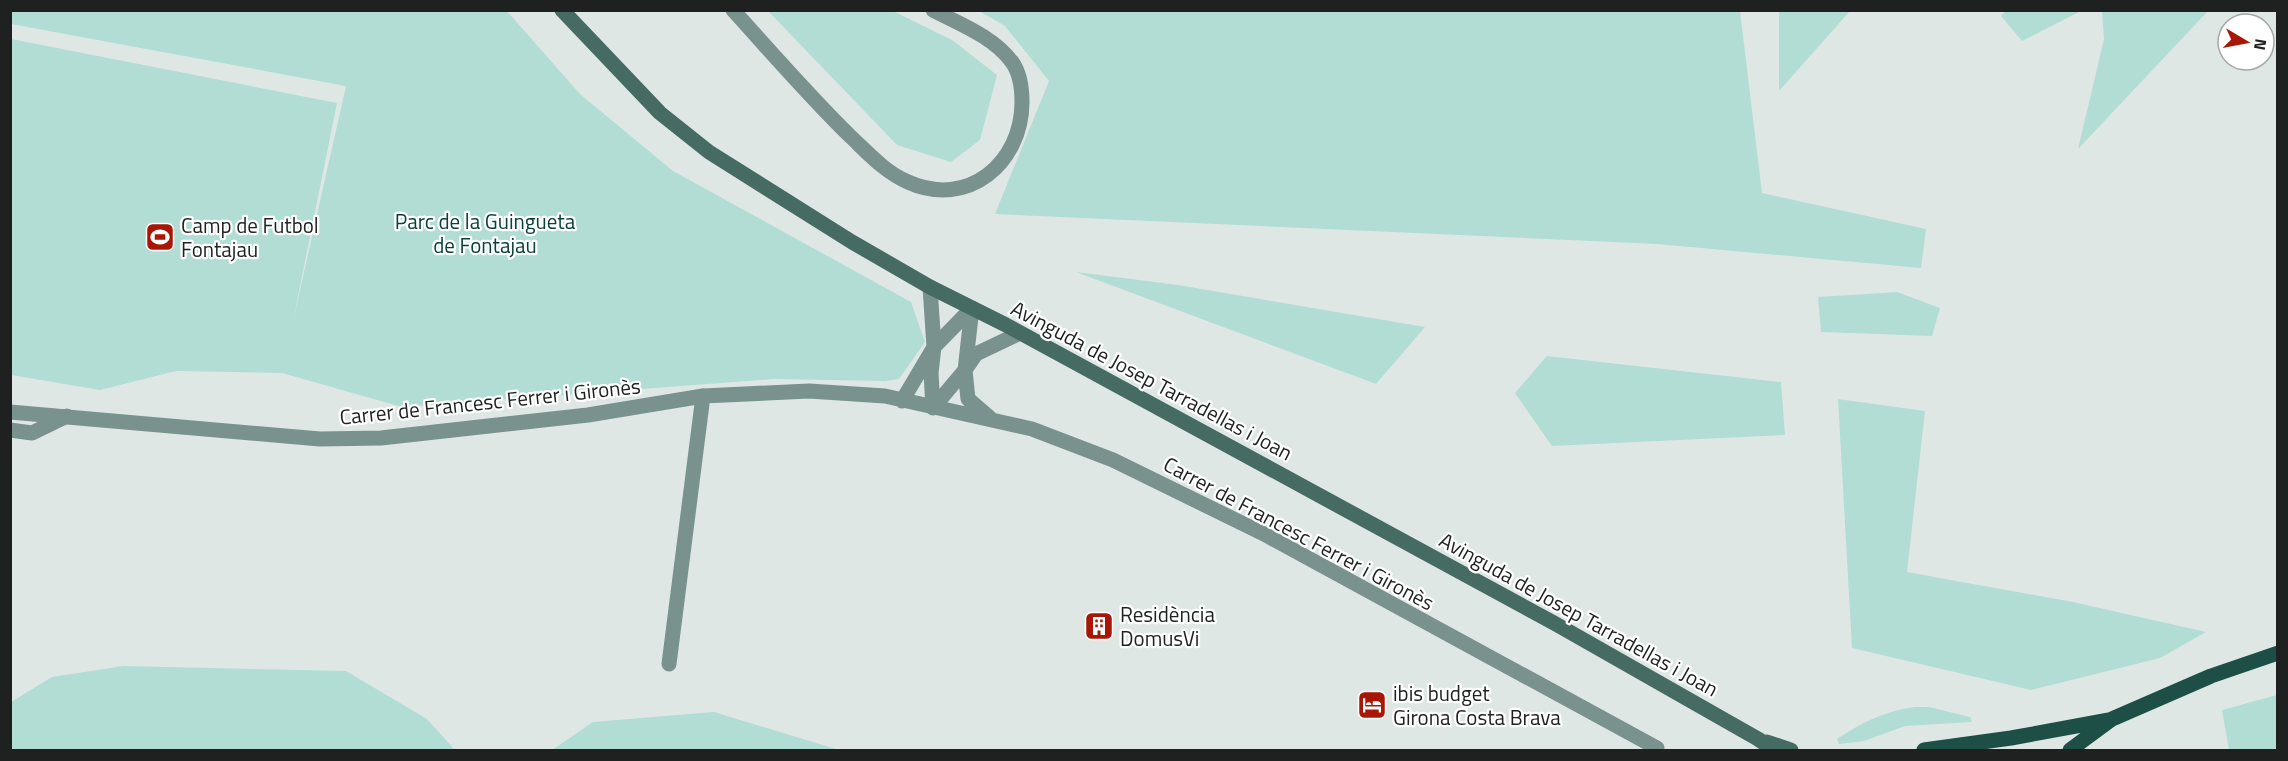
<svg xmlns="http://www.w3.org/2000/svg" width="2288" height="761" font-family="'Titillium Web',sans-serif">
  <style>
    .green { fill: #b2ddd4 }
    .lines { fill: none; stroke-linecap: round; stroke-linejoin: round }
    .pedestrian { stroke: #7a928d; stroke-width: 15 }
    .minor { stroke: #7a928d; stroke-width: 15 }
    .secondary { stroke: #466b63; stroke-width: 15 }
    .primary { stroke: #1d4f46; stroke-width: 15 }
    .labels { text-anchor: middle; dominant-baseline: central; stroke-width: 4.5; stroke-linejoin: round; paint-order: stroke }
    .park-label { font-size: 21px; fill: #094139; stroke: #fff }
    .poi-label { font-size: 21px; fill: #1e2120; stroke: #fff; text-anchor: start }
    .street-label { font-size: 21px; fill: #1e2120; stroke: #fff }
  </style>
  <rect width="100%" height="100%" fill="#dfe7e5"/>
  <path class="green" d="M11,10L507,11L580,94L673,171L911,302L925,342L899,379L885,381L774,379L402,407L282,373L176,371L100,390L11,375V39L337,103L293,321L346,86L11,24Z
    M768,11H893L952,40L997,75L980,140L951,162L897,145Z
    M979,11H1740L1762,193L1926,229L1921,268L1657,244L995,214L1049,81L1005,26Z
    M1779,11H1850L1779,91Z
    M2005,11V10L2081,11L2022,41L2001,16Z
    M2102,11H2208L2078,149L2104,39Z
    M1076,272L1178,285L1425,327L1376,384Z
    M1897,292L1940,308L1932,336L1821,332L1818,297Z
    M1547,356L1781,382L1785,435L1552,446L1515,393Z
    M1838,399L1925,411L1907,572L2073,602L2206,632L2160,658L2031,690L1852,648Z
    M123,666L346,671L427,719L455,750H11V702L52,677Z
    M2277,695V750H2229L2222,710Z
    M1915,707H1929L1970,717L1972,722L1905,726L1864,741L1839,744L1837,739C1862,722 1885,711 1915,707Z
    M714,712L839,750H552L593,722Z"/>
  <g class="lines">
    <path class="pedestrian" d="M10,430L32,433L67,416
      M669,664L703,396"/>
    <path class="minor" d="M733,10C772,53 810,97 851,137C869,154 885,172 908,182C968,209 1022,163 1022,102C1022,89 1020,73 1012,62C994,37 960,24 933,10
      M902,401L934,347L930,287
      M933,408L931,373L934,347L972,308
      M933,408L965,370L972,308
      M10,412L320,439L381,438L588,415L703,396L809,391L885,396L1032,429L1113,460L1264,534L1657,748V750
      M990,418L968,399L965,370L976,354L1020,333"/>
    <path class="secondary" d="M562,10L660,113L709,152L852,242L930,287L1006,325L1554,623L1758,739L1774,750
      M1767,742L1791,750"/>
    <path class="primary" d="M1924,750L2011,738L2109,720
      M2070,750L2112,719L2211,676L2278,653"/>
  </g>
  <defs>
    <g id="stadium-square" transform="scale(1.5)"><rect x="-9" y="-9" width="18" height="18" rx="4" fill="#a81705" stroke="#fff"/><path d="M0-5a6.5 5 0 1 0 0 10a6.5 5 0 1 0 0-10ZM-3.5-1.8h7v3.6h-7Z" fill="#fff"/></g>
    <g id="building-square" transform="scale(1.5)"><rect x="-9" y="-9" width="18" height="18" rx="4" fill="#a81705" stroke="#fff"/><path d="M-4-6H4V6H1V3H-1V6H-4ZM-2.5-4.3h1.7v1.8h-1.7ZM.8-4.3h1.7v1.8H.8ZM-2.5-1h1.7V.8h-1.7ZM.8-1h1.7V.8H.8Z" fill="#fff"/></g>
    <g id="hotel-square" transform="scale(1.5)"><rect x="-9" y="-9" width="18" height="18" rx="4" fill="#a81705" stroke="#fff"/><path d="M-6-4.5h1.5V1H6V5H4.5V3h-9V5H-6ZM-4 0a1.8 1.8 0 1 1 3.6 0ZM.5 0V-2.5h3Q6-2.5 6 0Z" fill="#fff"/></g>
  </defs>
  <g fill-rule="evenodd">
    <use href="#stadium-square" x="160" y="237"/>
    <use href="#building-square" x="1099" y="626"/>
    <use href="#hotel-square" x="1372" y="705"/>
  </g>
  <g class="labels">
    <g class="park-label">
      <text x="485" y="221">Parc de la Guingueta<tspan x="485" dy="24">de Fontajau</tspan></text>
    </g>
    <g class="poi-label">
      <text x="181" y="225">Camp de Futbol<tspan x="181" dy="24">Fontajau</tspan></text>
      <text x="1120" y="614">Residència<tspan x="1120" dy="24">DomusVi</tspan></text>
      <text x="1393" y="693">ibis budget<tspan x="1393" dy="24">Girona Costa Brava</tspan></text>
    </g>
    <g class="street-label">
      <text transform="translate(1152 380) rotate(28)">Avinguda de Josep Tarradellas i Joan</text>
      <text transform="translate(490 401) rotate(-6)">Carrer de Francesc Ferrer i Gironès</text>
      <text transform="translate(1299 533) rotate(28)">Carrer de Francesc Ferrer i Gironès</text>
      <text transform="translate(1579 614) rotate(29)">Avinguda de Josep Tarradellas i Joan</text>
    </g>
  </g>
  <rect width="2288" height="761" fill="none" stroke="#1e2120" stroke-width="24"/>
  <g transform="translate(2246 42) rotate(100)"><circle r="28" fill="#ffffff" stroke="#a5a6a6" stroke-width="1.5"/>
  <path d="M0-4.5L10 22L0 15L-10 22Z" fill="#a81705"/>
  <text y="-9" font-size="16" font-weight="bold" text-anchor="middle" fill="#1e2120">N</text>
  </g>
</svg>
